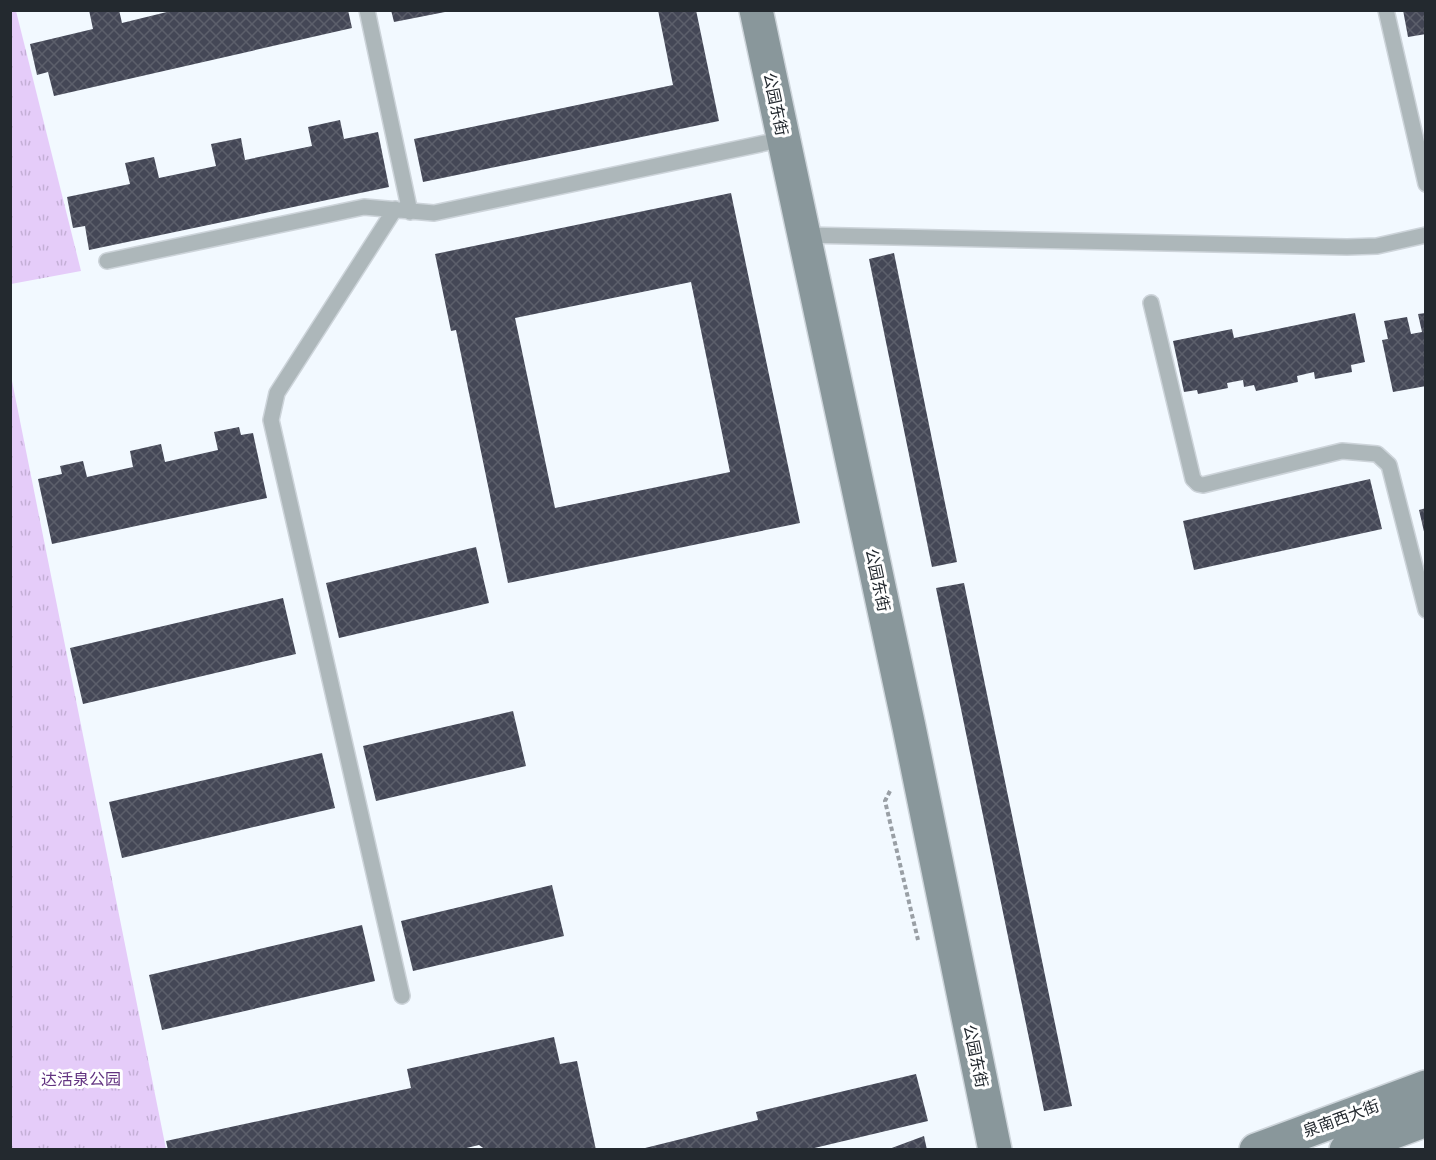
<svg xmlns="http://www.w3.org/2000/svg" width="1436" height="1160" font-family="Quicksand,'Noto Sans SC',sans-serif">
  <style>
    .grass { fill: url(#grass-tufts) }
    .building { fill: url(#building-cross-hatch); fill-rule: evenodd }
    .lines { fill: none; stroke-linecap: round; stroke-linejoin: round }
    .lane-casing { stroke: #cdd4da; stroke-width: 18 }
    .secondary-casing { stroke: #cdd4da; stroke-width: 36 }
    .path { stroke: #999fa5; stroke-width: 4; stroke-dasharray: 4.5 3; stroke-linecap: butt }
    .lane { stroke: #adb7ba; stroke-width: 15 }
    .secondary { stroke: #89979b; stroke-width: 33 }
    .labels { text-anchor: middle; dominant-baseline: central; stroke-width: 6; stroke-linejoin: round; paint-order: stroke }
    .street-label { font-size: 16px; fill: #23292f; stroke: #fff }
    .park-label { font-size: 16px; fill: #623380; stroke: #fff }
  </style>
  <defs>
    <pattern id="grass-tufts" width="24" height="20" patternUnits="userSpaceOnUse" patternTransform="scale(1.5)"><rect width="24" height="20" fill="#e5ccf9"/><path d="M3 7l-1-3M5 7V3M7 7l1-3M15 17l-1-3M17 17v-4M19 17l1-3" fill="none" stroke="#c4afd6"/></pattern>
    <pattern id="building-cross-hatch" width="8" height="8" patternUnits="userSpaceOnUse" patternTransform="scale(1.5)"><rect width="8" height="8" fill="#444756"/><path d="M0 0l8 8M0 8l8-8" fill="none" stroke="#5c5f6b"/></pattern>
  </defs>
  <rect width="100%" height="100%" fill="#f2f9ff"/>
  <path class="grass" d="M16,11L81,271L11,284L10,11Z
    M11,376L166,1149H11Z"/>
  <path class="building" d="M89,10H119L122,23L175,10H348L352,28L54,96L48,72L37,75L30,44L93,29Z
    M391,10H445V12L394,22Z
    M658,10H696L719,121L423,182L414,139L673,85Z
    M1403,10H1426V34L1408,37Z
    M340,120L344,139L378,132L389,187L89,250L85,226L73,228L67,197L130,184L125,163L154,157L159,178L216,166L211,144L241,138L245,160L312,146L308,127Z
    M731,193L800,523L508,583L456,330L451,331L435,254ZM691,282L730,472L555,508L515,318Z
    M894,253L957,562L932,567L869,259Z
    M1355,313L1365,362L1351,365L1352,372L1315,379L1314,372L1297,376L1298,382L1256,391L1254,385L1244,387L1243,380L1227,383L1228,388L1198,394L1197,390L1184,392L1173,341L1232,329L1234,338Z
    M1426,313V386L1393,392L1382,340L1388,339L1384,321L1407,317L1411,334L1422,332L1418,314Z
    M239,427L241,435L253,433L267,498L52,544L38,479L62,474L60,466L83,461L87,477L133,467L130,451L161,444L165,462L218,450L214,432Z
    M1370,479L1382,529L1194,570L1183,521Z
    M1426,508V536H1425L1419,510Z
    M476,547L489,603L339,638L326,583Z
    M964,583L1072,1106L1044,1111L936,588Z
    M283,598L296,654L83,704L70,648Z
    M513,711L526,766L376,801L363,746Z
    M322,753L335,808L122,858L109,802Z
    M552,885L564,936L413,971L401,921Z
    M362,925L375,981L162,1030L149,975Z
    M554,1037L560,1064L577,1061L596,1150H486L479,1145L458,1150H168L166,1141L411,1088L407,1069Z
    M916,1074L928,1121L806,1150H637L758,1120L756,1112Z
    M924,1136L927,1150H889V1149Z"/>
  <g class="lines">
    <g class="lane-casing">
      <path id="lane" d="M367,10L410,212
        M1386,10L1426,184
        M395,209L277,393L271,420L402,996
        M804,235L1347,247L1377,246L1426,235
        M107,261L364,207L434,213L784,139
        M1151,303L1193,479L1198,484L1203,485L1342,451L1377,454L1389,465L1426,610"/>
    </g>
    <g class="secondary-casing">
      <path id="secondary" d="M756,10L909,727L995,1150
        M1256,1150L1426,1087
        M1346,1150L1426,1120"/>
    </g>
    <path class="path" d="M890,791L885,801L918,940"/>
    <use href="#lane" class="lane"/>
    <use href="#secondary" class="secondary"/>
  </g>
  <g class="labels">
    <g class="street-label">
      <text transform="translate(776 104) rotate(78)">公园东街</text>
      <text transform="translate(878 580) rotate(78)">公园东街</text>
      <text transform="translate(976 1056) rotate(78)">公园东街</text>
      <text transform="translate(1341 1118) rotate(-20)">泉南西大街</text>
    </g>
    <g class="park-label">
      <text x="81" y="1079">达活泉公园</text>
    </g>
  </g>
  <rect width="1436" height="1160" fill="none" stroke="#23292f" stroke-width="24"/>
</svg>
